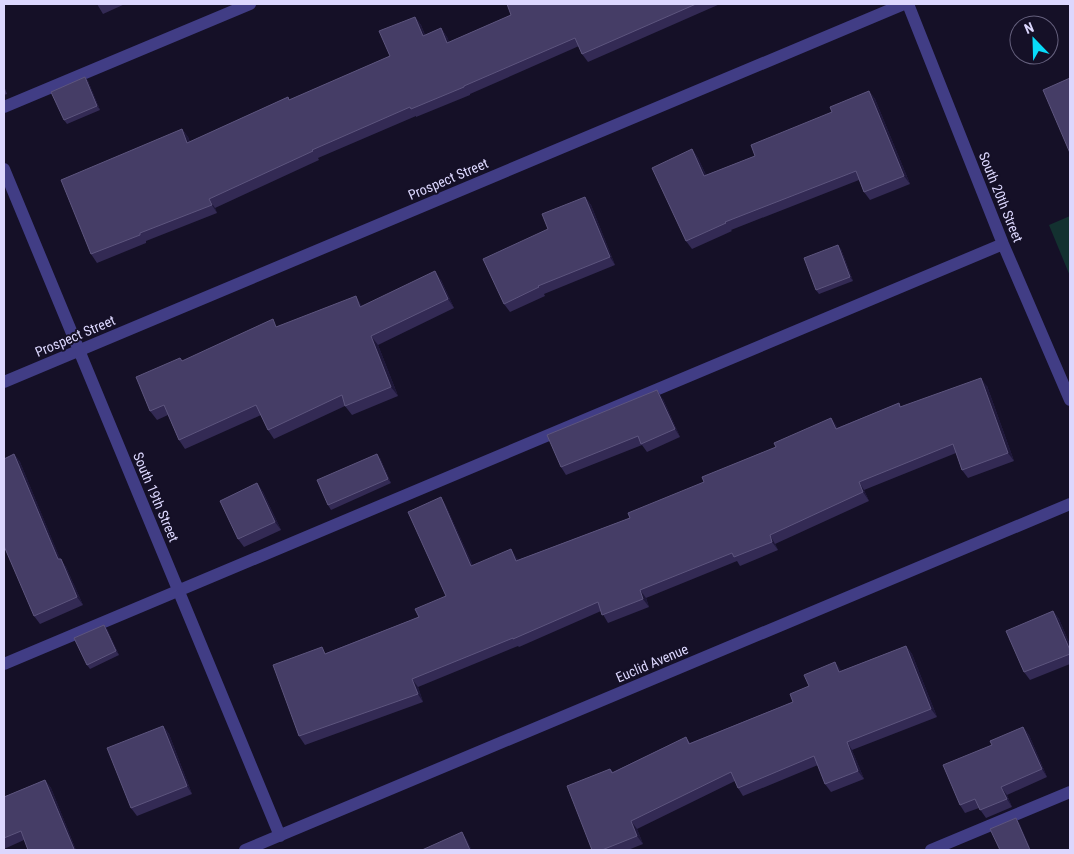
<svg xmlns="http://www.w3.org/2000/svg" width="1074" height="854" font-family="'Roboto Condensed',sans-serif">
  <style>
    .green { fill: #133130 }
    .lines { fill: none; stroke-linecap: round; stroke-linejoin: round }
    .minor { stroke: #413d85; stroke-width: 12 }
    .wall { fill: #332a54 }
    .shaded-wall { fill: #1f183a }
    .building { fill: #453d66; stroke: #5d557e }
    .labels { text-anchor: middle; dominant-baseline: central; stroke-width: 4; stroke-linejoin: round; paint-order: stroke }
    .street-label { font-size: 14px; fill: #dcd7fe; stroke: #151027 }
  </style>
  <rect width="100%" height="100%" fill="#151027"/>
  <path class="green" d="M1070,216V276L1049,225Z"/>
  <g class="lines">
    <path class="minor" d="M908,4L1003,244L1070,400
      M4,107L250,4
      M4,169L280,836
      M4,382L904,4
      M4,664L1003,244
      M245,850L1070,504
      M931,850L1070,792"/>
  </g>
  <path class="wall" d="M97,4H125L103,14Z
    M507,4H720L588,62L582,54L579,46L470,94V95L416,117V116L318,158L319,160L215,208L217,213L146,241V243L97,263L91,254L182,129L188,137L190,142L288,97L290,100L390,56L415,17L421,25L425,35L441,28L447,37L449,42L511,15Z
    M85,77L88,81L100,110L67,124L64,120Z
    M4,86L7,94L4,95Z
    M869,91L875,99L910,184L870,200L864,192L859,180L731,230L732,231L692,249L686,241L692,149L698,158L706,175L755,156L832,112Z
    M585,197L591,205L615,265L544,294L545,296L510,312L504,304L548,229Z
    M841,249L853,281L819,294L816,290Z
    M441,280L454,308L378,345L398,396L352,415L345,406L274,439L268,430L261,415L185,449L179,440L168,415L157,420L150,411L182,361L278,326L363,306Z
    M987,386L1014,461L968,478L962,470L956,453L864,490L869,501L775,544L778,550L740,566L737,561L646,598L649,607L608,623L601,611L519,647L518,646L418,687L423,702L305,745L299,736L326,653L419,617L446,596L441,497L446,506L473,566L517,558L518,560L630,518L776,447L831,418L837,428L899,403L901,407Z
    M663,399L680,437L647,452L642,445L566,475L561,467Z
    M14,454L20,462L60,559L66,567L83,605L40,624L34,616Z
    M380,458L391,483L331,510L328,505Z
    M257,483L263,492L281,530L244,547L238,539Z
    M1053,611L1059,619L1070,645V664L1030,680L1024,672Z
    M107,629L119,655L90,669L87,665Z
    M906,646L912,654L937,717L852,750L864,779L831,792L825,784L818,765L743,796L738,788L735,781L637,829L643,844L628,850H592L610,769L613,772L686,737L690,743L793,702L809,686L841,670V671Z
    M163,726L169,734L192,794L137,816L131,808Z
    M1023,727L1029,735L1047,777L1007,795L1012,807L986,818L979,808L965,813L960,805L992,745Z
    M45,780L51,788L76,850H28L24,840L4,849V797Z"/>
  <path class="shaded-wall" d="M415,17L421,25L428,44L423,36Z
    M441,28L447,37L453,52L447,43Z
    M85,77L88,81L100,110L97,106Z
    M869,91L875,99L910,184L904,176Z
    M182,129L188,137L193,151L187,143Z
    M692,149L698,158L710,184L704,176Z
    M585,197L591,205L615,265L610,257Z
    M209,199L215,208L217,213L212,205Z
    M838,245L841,249L853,281L850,277Z
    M435,271L441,280L454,308L448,299Z
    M356,296L362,306L367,316L360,307Z
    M371,336L378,345L398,396L391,387Z
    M981,378L987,386L1014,461L1008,453Z
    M657,390L663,399L680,437L675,429Z
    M831,418L837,426L841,437L836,429Z
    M14,454L20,462L64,568L58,559Z
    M377,454L380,458L391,483L388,479Z
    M859,482L864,490L869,501L863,492Z
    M257,483L263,492L281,530L275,522Z
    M441,497L446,506L477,574L471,566Z
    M770,535L775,544L778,550L772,542Z
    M511,549L517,558L522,569L516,561Z
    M61,559L66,567L83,605L77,597Z
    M640,590L646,598L649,607L643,599Z
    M1053,611L1059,619L1070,645V650Z
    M104,625L107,629L119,655L116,651Z
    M906,646L912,654L937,717L931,709Z
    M835,662L841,670L844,681L839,672Z
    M412,679L418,687L423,702L418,694Z
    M163,726L169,734L192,794L187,786Z
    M1023,727L1029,735L1047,777L1042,769Z
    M847,742L852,750L864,779L858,771Z
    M45,780L51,788L76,850H75L74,849Z
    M1001,787L1007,795L1012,807L1007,799Z
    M1016,818L1019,822L1031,850H1030Z
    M631,821L637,829L643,844L637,836Z
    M462,832L467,840L472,850H470Z"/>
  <path class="building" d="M507,4H696L582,54L575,38L464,86V87L411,109L410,107L312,150L313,151L209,199L212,205L140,233V235L91,254L61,180L182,129L187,143L288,97L289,100L390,56L379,31L415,17L423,36L441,28L447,43L511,15Z
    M85,77L97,106L64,120L51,92Z
    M1070,78V153L1043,90Z
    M869,91L904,176L864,192L856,171L725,222L726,223L686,241L652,168L692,149L704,176L755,156L751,145L832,112L830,107Z
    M585,197L610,257L538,286L539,287L504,304L483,259L548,229L542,214Z
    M838,245L850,277L816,290L804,258Z
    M435,271L448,299L371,336L391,387L345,406L342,395L268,430L256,405L179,440L164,405L150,411L136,377L180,358L182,361L273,319L276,327L356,296L360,307Z
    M981,378L1008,453L962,470L953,444L859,482L863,492L770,535L772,542L734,557L732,553L640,590L643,599L602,615L598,602L513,639V638L412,679L418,694L299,736L273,665L322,647L325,654L419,617L415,609L446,596L408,512L441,497L471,566L511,549L516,561L630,518L628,513L704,482L702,477L776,447L774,443L831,418L836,429L899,403L900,407Z
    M657,390L675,429L641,444L638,436L561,467L547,435Z
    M14,454L58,559H61L77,597L34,616L4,546V459Z
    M377,454L388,479L328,505L317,480Z
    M257,483L275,522L238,539L220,501Z
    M1053,611L1070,650V654L1024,672L1006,631Z
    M104,625L116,651L87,665L74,638Z
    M906,646L931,709L847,742L858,771L825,784L814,756L738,788L731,772L631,821L637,836L602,850H592L567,786L610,769L612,773L686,737L689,744L793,702L790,694L809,686L804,675L835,662L839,672Z
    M163,726L187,786L131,808L107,748Z
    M1023,727L1042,769L1001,787L1007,799L980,810L975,799L960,805L943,765L992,745L990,741Z
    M45,780L74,849L71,850H28L21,831L4,838V797Z
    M1016,818L1030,850H1000L990,829Z
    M462,832L470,850H422Z"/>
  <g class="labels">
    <g class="street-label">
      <text transform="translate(448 179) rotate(-23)">Prospect Street</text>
      <text transform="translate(1001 197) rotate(68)">South 20th Street</text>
      <text transform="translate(75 336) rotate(-23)">Prospect Street</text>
      <text transform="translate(156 497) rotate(67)">South 19th Street</text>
      <text transform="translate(652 663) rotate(-23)">Euclid Avenue</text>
    </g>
  </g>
  <rect width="1074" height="854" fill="none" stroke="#dcd7fe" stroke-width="10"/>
  <g transform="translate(1034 40) rotate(337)"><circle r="24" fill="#151027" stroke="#65607d"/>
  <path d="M0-4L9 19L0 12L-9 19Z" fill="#08dcf9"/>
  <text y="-8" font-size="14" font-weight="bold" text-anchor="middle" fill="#dcd7fe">N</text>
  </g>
</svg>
